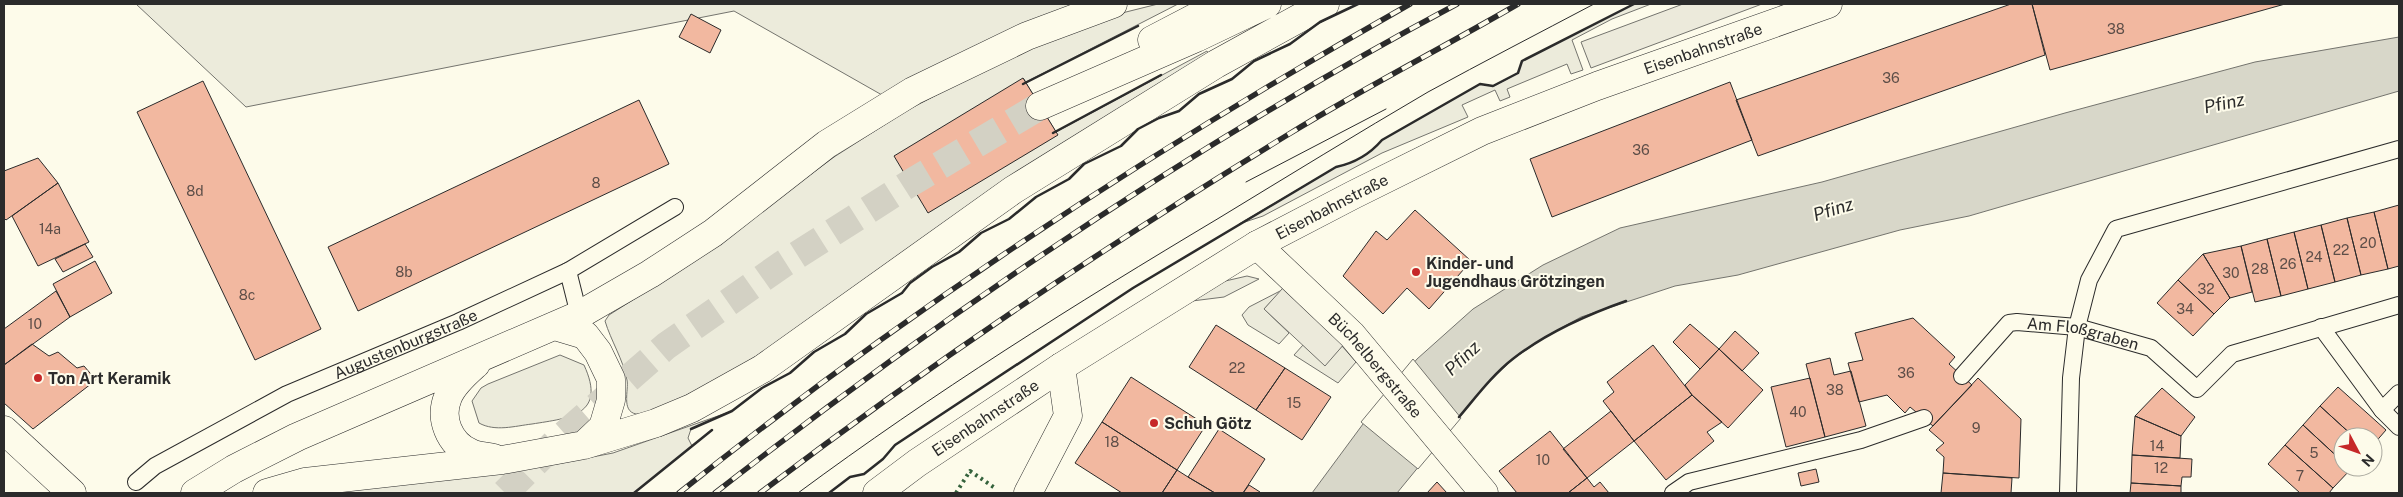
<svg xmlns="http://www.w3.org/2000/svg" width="2403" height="497" font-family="'Public Sans',sans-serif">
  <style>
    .green { fill: #ecebdb; stroke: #74746e }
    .parking { fill: #eceadb; stroke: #74746e }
    .water { fill: #d8d7c9; stroke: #74746e }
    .pier { fill: #fdfbea; stroke: #74746e }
    .building { fill: #f2b8a0; stroke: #2b2b2b }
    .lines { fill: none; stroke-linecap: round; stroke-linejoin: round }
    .highway-tunnel { stroke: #d3d1c4; stroke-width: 28; stroke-dasharray: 28 14; stroke-linecap: butt }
    .lane-casing { stroke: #2b2b2b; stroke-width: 18 }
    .street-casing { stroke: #2b2b2b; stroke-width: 29 }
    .secondary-casing { stroke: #2b2b2b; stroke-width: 29 }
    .highway-casing { stroke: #2b2b2b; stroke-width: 29 }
    .lane { stroke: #fdfbea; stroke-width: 16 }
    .street { stroke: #fdfbea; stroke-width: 28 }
    .secondary { stroke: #fdfbea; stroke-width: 28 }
    .highway { stroke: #fdfbea; stroke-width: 28 }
    .tram { stroke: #2b2b2b; stroke-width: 1 }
    .rail-casing { stroke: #2b2b2b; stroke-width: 5.5 }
    .rail { stroke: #fdfbea; stroke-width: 4; stroke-dasharray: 11; stroke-linecap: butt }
    .hedge { stroke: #34623c; stroke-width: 4; stroke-dasharray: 2.5 4; stroke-linecap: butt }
    .wall { stroke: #2b2b2b; stroke-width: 2.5 }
    .poi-dot { fill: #c62828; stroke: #fdfbea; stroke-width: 2 }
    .labels { text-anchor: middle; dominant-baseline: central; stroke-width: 4; stroke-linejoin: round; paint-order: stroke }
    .number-label { font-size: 14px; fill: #5d4e48 }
    .street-label { font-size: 16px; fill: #2b2b2b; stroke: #fdfbea }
    .poi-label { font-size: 16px; font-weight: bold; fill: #2b2b2b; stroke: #fdfbea; text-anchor: start }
    .water-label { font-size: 18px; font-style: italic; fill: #2b2b2b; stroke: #fdfbea }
  </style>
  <rect width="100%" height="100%" fill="#fdfbea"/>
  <path class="green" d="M136,4H1085L882,95L734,11L246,107Z
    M1158,4H1178L1026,82L1023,78L1056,132L1207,51L1208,53C1097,127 986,201 875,275C828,306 783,341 735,369C721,378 648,417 636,414C621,411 629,390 627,380C623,359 611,341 605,321L609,315L694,261L834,157L906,111L1012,55L1110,16Z
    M1634,4H1651L1612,19L1572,40L1583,70L1571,74L1567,64L1507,89L1510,97L1500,101L1495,90L1462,105L1468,117L1382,153L1263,216L1239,224L1336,167C1355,163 1370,154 1382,140L1480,84L1494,86L1518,73L1522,61Z
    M1247,276L1259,279L1224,297L1192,301L1221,282Z
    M1282,290L1264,309L1289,333L1279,344L1248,325L1242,315L1249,307Z
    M1303,345L1325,365L1342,346L1356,362L1338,383L1294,355Z
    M560,355L584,365C607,415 570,418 532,424C515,426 495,432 479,423L472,401L481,388L488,384Z
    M732,411L691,429L688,438L692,446L634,493H317L556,464L613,453Z"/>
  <path class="parking" d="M1683,4H1762L1591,68L1581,42Z
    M1291,279L1352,335L1325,366L1264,309Z"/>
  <path class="water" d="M2399,37V91L1969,216L1900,230L1738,275L1675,286L1581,317L1545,337L1513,359L1484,387L1397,493H1312L1363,424L1417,359L1473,309L1543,265L1620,228L1822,182L2065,113L2255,62Z"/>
  <path class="pier" d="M1413,359L1461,418L1418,469L1361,422Z"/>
  <path class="building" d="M2011,4H2032L2045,55L1758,156L1736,100Z
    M2032,4H2285L2050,70Z
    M691,14L721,30L710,53L679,37Z
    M1023,78L1058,135L928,213L894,156Z
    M203,81L321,329L255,360L137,112Z
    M1730,82L1752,140L1552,217L1530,159Z
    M639,100L669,164L358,311L328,247Z
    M38,158L58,183L6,220L4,218V171Z
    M58,183L89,242L38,266L12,216Z
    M2399,205V266L2388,269L2374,212Z
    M1415,210L1471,261L1429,309L1407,288L1383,314L1343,276L1376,231L1387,240Z
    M2374,212L2388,269L2361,275L2347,218Z
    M2347,218L2361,275L2335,282L2321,225Z
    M2321,225L2335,282L2308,289L2294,232Z
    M2294,232L2308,289L2281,296L2267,239Z
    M2267,239L2281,296L2255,302L2241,246Z
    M85,244L93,257L63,272L55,259Z
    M2241,246L2252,292L2230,298L2203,254Z
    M2203,254L2230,298L2214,314L2178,280Z
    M95,261L112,293L70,317L53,284Z
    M2178,280L2214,314L2193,336L2157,303Z
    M56,291L70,317L4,365V329Z
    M1913,318L1955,357L1949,364L1972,385L1933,426L1910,407L1905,413L1887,395L1859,402L1848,363L1863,360L1855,333Z
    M1690,324L1719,349L1700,369L1673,342Z
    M1216,325L1285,368L1256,410L1189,367Z
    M1735,331L1759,353L1742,371L1719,349Z
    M32,344L49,356L58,352L77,368L84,366L96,380L33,429L4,403V365Z
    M1653,345L1692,395L1634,441L1603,401L1614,392L1607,382Z
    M1719,349L1763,390L1728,428L1692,395L1685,385Z
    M1830,358L1834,375L1851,371L1866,426L1825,437L1806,364Z
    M1285,368L1331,397L1302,440L1256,410Z
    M1131,377L1206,425L1177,470L1102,422Z
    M1810,378L1825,437L1786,447L1771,387Z
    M1978,378L2021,419L2019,478L1943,473L1944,457L1936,450L1944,443L1929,430Z
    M2338,387L2386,430L2373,445V437H2354L2320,406Z
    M2162,388L2195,417L2181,436L2135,416Z
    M1692,395L1722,422L1707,432L1714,441L1666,480L1634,441Z
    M2320,406L2354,437H2343V462L2303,425Z
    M1611,411L1634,441L1587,478L1563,449Z
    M2135,416L2181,436L2180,458L2132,455Z
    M1102,422L1177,470L1162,493H1122L1075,463Z
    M2303,425L2343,462V467L2351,469L2333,488L2285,445Z
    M1219,429L1265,459L1243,493H1215L1188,477Z
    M1550,431L1587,478L1568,493H1517L1499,471Z
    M2285,445L2333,488L2329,493H2300L2268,464Z
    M2132,455L2192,459L2191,477H2182L2181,486L2131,483Z
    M1816,469L1819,482L1801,486L1798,473Z
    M1177,470L1188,477L1215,493H1162Z
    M1943,473L2012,478L2011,493H1941Z
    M1587,478L1594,487L1600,482L1609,493H1568Z
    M1437,482L1447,493H1427Z
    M2131,483L2181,486V493H2130Z
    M1249,485L1260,492L1259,493H1243Z"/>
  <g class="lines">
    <path class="highway-tunnel" d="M505,493L558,440L666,346L783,264L912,182L1040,106"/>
    <g class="lane-casing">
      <g id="lane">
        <path d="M568,271L581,323"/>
        <path d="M2321,327L2382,410L2399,393"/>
        <path id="s1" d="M1962,376L2009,323L2017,322L2077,327L2151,348L2197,389L2232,354L2399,305"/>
        <path d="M2382,410L2399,427"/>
        <path id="s2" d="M136,482L155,466L287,394L458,322L568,271L675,207"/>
        <path d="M1673,493L1689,482L1861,440L1924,418"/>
        <path d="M2068,493L2071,378L2077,327L2089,280L2116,229L2399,149"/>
      </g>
    </g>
    <g class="street-casing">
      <g id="street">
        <path id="s3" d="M1257,245L1352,335L1484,493"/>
        <path d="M4,430L72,493"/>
        <path d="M1028,493L1068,416L1061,367"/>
      </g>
    </g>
    <g class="secondary-casing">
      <g id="secondary">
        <path id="s4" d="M877,493L917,463L1061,367L1257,245L1353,195L1482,131L1597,86L1828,4"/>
      </g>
    </g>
    <g class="highway-casing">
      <path id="highway" d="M1152,40L1221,4
        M1040,106L1196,38L1267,4
        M555,326L585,335L598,352L611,379V400L603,427L584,445
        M476,364C466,373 453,384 448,397C439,418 449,444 471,453C477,456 486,456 494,458
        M195,493L234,469L297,437L579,315L650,274L713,233L827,144L913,91L1027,36L1113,4
        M267,493L305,482L502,460L584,445L656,423L692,408L762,369L1013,190L1216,64L1325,4"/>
    </g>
    <use href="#lane" class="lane"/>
    <use href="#street" class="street"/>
    <use href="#secondary" class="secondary"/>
    <use href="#highway" class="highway"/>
    <path class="tram" d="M1246,182L1386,109
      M798,493C933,393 1075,304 1219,218C1288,176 1358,133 1428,92C1483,62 1539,33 1594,4"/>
    <g class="rail-casing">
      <path id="rail" d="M679,493C908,309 1155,148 1410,4
        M715,493C948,311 1196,143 1457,4
        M760,493C930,364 1107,245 1289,134C1364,88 1442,48 1518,4"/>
    </g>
    <use href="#rail" class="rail"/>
    <path class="hedge" d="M956,493L970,471L995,488"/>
    <path class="wall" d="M1023,84L1138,26
      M1053,133L1161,75
      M1459,417C1476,397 1493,374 1514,358C1548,332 1586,315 1626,301
      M691,429L732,411L762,388L790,373L814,352L845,334L866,314L902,293L910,283L932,267L959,252L981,233L1009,219L1036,197L1069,179L1084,164L1121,146L1138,129L1159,118L1179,111L1199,94L1232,79L1254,61L1290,44L1320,22L1358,4
      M634,493L712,430
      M829,493L850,477L864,474L883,459L895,445L1133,288L1336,167C1355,163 1370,154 1382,140L1480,84L1493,86L1518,73L1522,61L1634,4"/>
  </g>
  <g class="poi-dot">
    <circle cx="1416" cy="272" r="5"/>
    <circle cx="38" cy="378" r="5"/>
    <circle cx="1154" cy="423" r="5"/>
  </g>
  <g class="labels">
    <g class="number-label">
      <text x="2116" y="29">38</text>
      <text x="1891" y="78">36</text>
      <text x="1641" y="150">36</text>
      <text x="596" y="183">8</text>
      <text x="195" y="191">8d</text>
      <text x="50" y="229">14a</text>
      <text x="2368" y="243">20</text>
      <text x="2341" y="250">22</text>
      <text x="2314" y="257">24</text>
      <text x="2288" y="264">26</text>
      <text x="2260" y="269">28</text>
      <text x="404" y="272">8b</text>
      <text x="2231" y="273">30</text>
      <text x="2206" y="289">32</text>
      <text x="247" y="295">8c</text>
      <text x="2185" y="309">34</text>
      <text x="35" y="324">10</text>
      <text x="1237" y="368">22</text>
      <text x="1906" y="373">36</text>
      <text x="1835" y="390">38</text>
      <text x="1294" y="403">15</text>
      <text x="1798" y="412">40</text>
      <text x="1976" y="428">9</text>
      <text x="1112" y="442">18</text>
      <text x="2157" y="446">14</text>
      <text x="2314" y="453">5</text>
      <text x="1543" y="460">10</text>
      <text x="2161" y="468">12</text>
      <text x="2300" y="476">7</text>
    </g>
    <g class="street-label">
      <text stroke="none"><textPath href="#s4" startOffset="942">Eisenbahnstraße</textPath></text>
      <text stroke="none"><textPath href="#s4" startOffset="538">Eisenbahnstraße</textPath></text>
      <text stroke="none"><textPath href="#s1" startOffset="146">Am Floßgraben</textPath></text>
      <text stroke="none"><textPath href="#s2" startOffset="304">Augustenburgstraße</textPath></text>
      <text stroke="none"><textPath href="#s3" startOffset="169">Büchelbergstraße</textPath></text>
      <text stroke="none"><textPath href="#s4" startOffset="132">Eisenbahnstraße</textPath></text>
    </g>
    <g class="poi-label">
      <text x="1426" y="263">Kinder- und<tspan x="1426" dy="18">Jugendhaus Grötzingen</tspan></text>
      <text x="48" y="378">Ton Art Keramik</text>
      <text x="1164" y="423">Schuh Götz</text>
    </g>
    <g class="water-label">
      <text transform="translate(2224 103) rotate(-12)">Pfinz</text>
      <text transform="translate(1833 209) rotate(-17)">Pfinz</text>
      <text transform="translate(1462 358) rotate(-43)">Pfinz</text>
    </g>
  </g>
  <rect width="2403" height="497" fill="none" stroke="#2b2b2b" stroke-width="10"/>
  <g transform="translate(2358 452) rotate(131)"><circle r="24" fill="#fdfbea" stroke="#a9a89e"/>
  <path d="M0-4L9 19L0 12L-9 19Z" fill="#c62828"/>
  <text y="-8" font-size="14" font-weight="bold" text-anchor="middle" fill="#2b2b2b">N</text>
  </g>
</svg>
